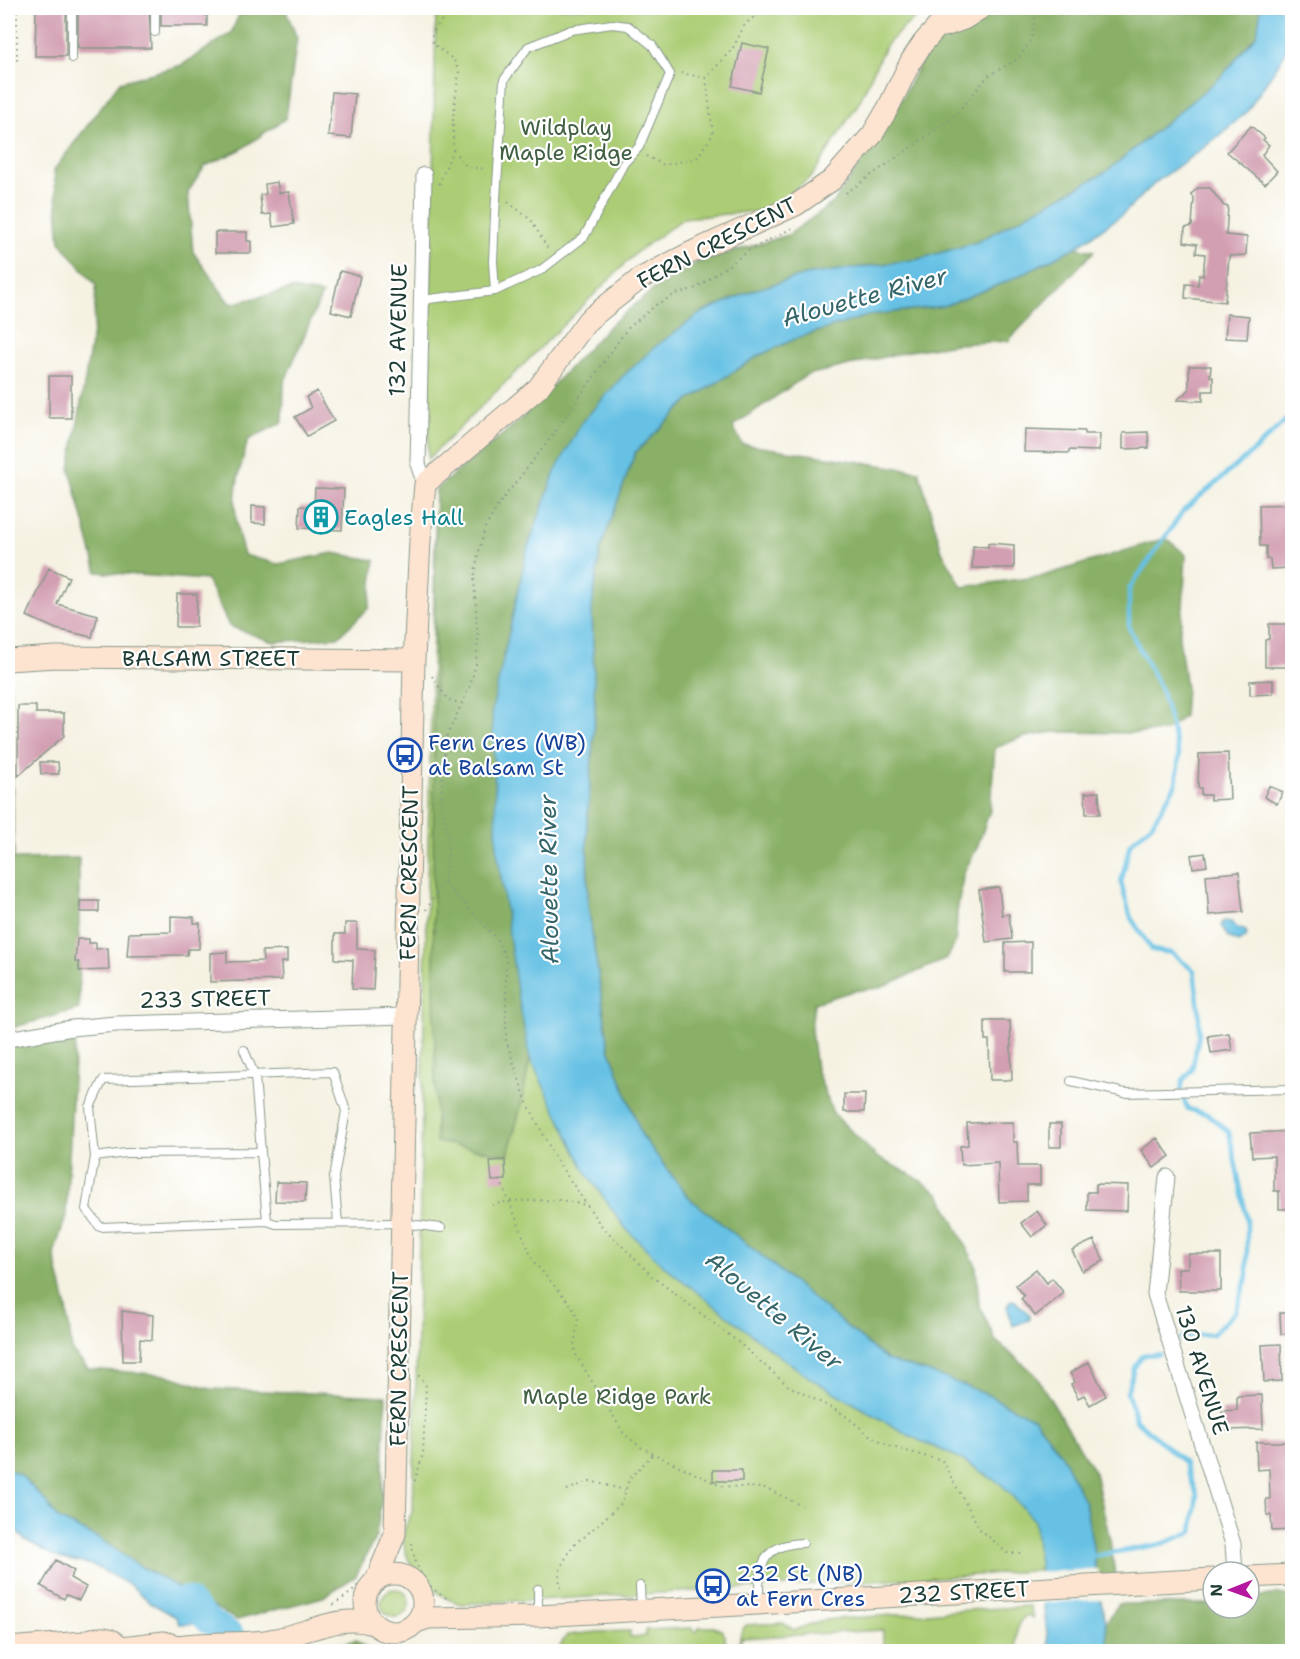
<svg xmlns="http://www.w3.org/2000/svg" width="1300" height="1659" font-family="'Shantell Sans',sans-serif">
  <style>
    .green { fill: #accd75; stroke: #668554; stroke-width: 1.5 }
    .forest { fill: #89b066; stroke: #54764d; stroke-width: 1.5 }
    .water { fill: #66c1e4; stroke: #427f8c; stroke-width: 1.5 }
    .pier { fill: #f5f2e2 }
    .lines { fill: none; stroke-linecap: round; stroke-linejoin: round }
    .stream { stroke: #66c1e4; stroke-width: 4.5 }
    .river { stroke: #66c1e4; stroke-width: 26 }
    .building { fill: #d29eb1 }
    .lane-casing { stroke: #8a988b; stroke-width: 10 }
    .street-casing { stroke: #8a988b; stroke-width: 17 }
    .secondary-casing { stroke: #8a988b; stroke-width: 23 }
    .path { stroke: #8a988b; stroke-width: 2; stroke-dasharray: 1.5 4.5; stroke-linecap: butt }
    .lane { stroke: #fff; stroke-width: 8 }
    .street { stroke: #fff; stroke-width: 15 }
    .secondary { stroke: #fde4d1; stroke-width: 21 }
    .labels { text-anchor: middle; dominant-baseline: central; stroke-width: 4.5; stroke-linejoin: round; paint-order: stroke }
    .park-label { font-size: 22px; fill: #426144; stroke: #fff }
    .street-label { font-size: 22px; fill: #1f3d34; stroke: #fff }
    .culture-label { font-size: 22px; fill: #0d838f; stroke: #fff; text-anchor: start }
    .transit-label { font-size: 22px; fill: #164399; stroke: #fff; text-anchor: start }
    .water-label { font-size: 24px; font-style: italic; fill: #346569; stroke: #fff }
  </style>
  <rect width="100%" height="100%" fill="#fff"/>
  <filter id="ink" filterUnits="userSpaceOnUse"><feTurbulence type="fractalNoise" baseFrequency=".0167" numOctaves="2"/><feDisplacementMap in="SourceGraphic" scale="12" xChannelSelector="R" yChannelSelector="G"/><feConvolveMatrix kernelMatrix="1 2 1 2 8 2 1 2 1" color-interpolation-filters="sRGB"/></filter>
  <filter id="wash" filterUnits="userSpaceOnUse"><feTurbulence type="fractalNoise" baseFrequency=".008" numOctaves="4" result="noise"/><feDisplacementMap in="SourceGraphic" scale="24" xChannelSelector="R" yChannelSelector="G"/><feGaussianBlur stdDeviation="1.35" result="paint"/><feColorMatrix in="noise" values="0 0 0 0 0 0 0 0 0 0 0 0 0 0 0 0 0 1.4 0 .05"/><feComposite in="paint" operator="in"/></filter>
  <g filter="url(#wash)">
    <rect width="100%" height="100%" fill="#f5f2e2"/>
    <path class="green" d="M436,8H930L903,28L884,48L860,101L812,176L769,210L684,218L637,252L428,459Z
      M436,489L621,491L600,550L688,1197L1095,1566L963,1576L462,1604C434,1598 399,1563 404,1532C405,1525 410,1517 413,1510Z
      M381 1603a14 14 0 1 1 28 0a14 14 0 1 1-28 0Z
      M1030,1606L1033,1618L1028,1615C1013,1622 1017,1637 1017,1651H883V1630L741,1638L739,1651L738,1650L741,1632L746,1625L783,1623L794,1630L820,1621L834,1619Z
      M699,1627H714L722,1630L725,1636L726,1651H559V1647L567,1635L598,1632L630,1631V1637L646,1636V1630L693,1628L694,1631H698Z"/>
    <path class="forest" d="M242,8H285L297,38L286,118L240,150L205,166L188,192L193,252L230,304L292,289L322,294L284,383L283,422L248,440C235,486 229,508 244,555L278,564L333,553L375,560L369,608L338,637L273,642L229,626L207,580L97,572L70,469L94,325L96,285L60,242L54,170L120,82L182,65L231,33Z
      M997,8H1261L1257,34L1222,76L1106,172L977,242L919,259L805,275L754,290L701,313L656,346L622,377L555,472L527,550L511,625L497,849L530,1058L521,1106L508,1155L436,1142L433,884L436,489L518,422L610,325L654,289L698,262L788,235L834,202L891,119L925,54L941,41Z
      M1076,247L1094,251L1008,341L956,344L910,351L807,375L733,426L742,444L919,471L942,551L962,587L1043,576L1166,538L1186,555L1183,608L1179,637L1186,688L1184,716L1166,731L1139,733L1053,732L1020,738L995,748L990,810L977,848L964,872L957,912L956,941L947,959L879,988L853,991L814,1003L811,1030L816,1069L833,1113L878,1158L912,1175L940,1194L976,1266L979,1304L995,1340L1035,1374L1095,1473L1110,1540L1116,1582L1096,1583L1093,1547L1085,1503L937,1375L887,1360L762,1256L688,1197L642,1136L609,1048L588,906L587,824L595,714L592,609L600,550L635,453L688,401L758,356L797,338L870,315L944,306L1008,281Z
      M8,687H10L14,859L79,858V1009L8,1029Z
      M29,1043H75L66,1215L54,1254L67,1309L72,1351L88,1369L167,1375L211,1389L386,1396L382,1497L376,1536L356,1576L323,1597L237,1620L136,1564L100,1539L58,1519L47,1503L21,1475L8,1469V1049Z
      M1278,1594L1292,1596V1651H1108L1106,1623L1118,1604H1213V1608H1249V1598Z
      M356,1640L369,1651H314Z"/>
    <path class="water" d="M1261,8H1292V38L1281,60L1246,113L1206,146L1155,183L1123,214L1076,247L1008,281L944,306L870,315L797,338L758,356L688,401L635,453L600,550L592,609L595,714L587,824L588,906L609,1048L642,1136L688,1197L762,1256L887,1360L937,1375L988,1395L1035,1419L1061,1454L1085,1503L1093,1547L1097,1584L1106,1623L1108,1651H1049L1034,1520L1001,1484L957,1457L912,1437L813,1380L770,1349L665,1267L626,1229L587,1174L530,1058L517,991L497,849L492,710L527,550L555,472L582,422L622,377L656,346L701,313L754,290L805,275L919,259L977,242L1106,172L1222,76L1257,34Z
      M1224,921L1232,922L1237,928L1244,929L1247,933L1246,938L1238,942L1228,937L1221,925Z
      M1011,1300L1015,1301L1029,1314V1320L1013,1326L1007,1306Z
      M8,1469L21,1475L47,1503L58,1519L100,1539L136,1564L213,1607L219,1623L179,1624L176,1617L151,1603L130,1585L93,1565L58,1558L25,1540L8,1521Z"/>
    <path class="pier" d="M1098,1569L1103,1600L1040,1603L1036,1572Z"/>
    <g class="lines">
      <path class="stream" d="M1181,1090L1183,1080L1192,1070L1199,1035V1010L1194,971L1172,953L1152,950L1131,918L1121,883L1130,844L1152,824L1176,784L1179,756L1162,692L1129,628V589L1184,510L1257,448L1292,414
        M1181,1339L1184,1336L1213,1334L1236,1311L1247,1277V1219L1229,1132L1207,1114L1188,1109L1182,1096
        M1094,1556L1162,1544L1192,1532L1197,1495L1184,1462L1136,1420L1127,1392L1134,1368L1143,1355L1159,1354"/>
      <path class="river" d="M186,1599L208,1620L229,1633L245,1652"/>
    </g>
    <g id="blocks">
      <path class="building" d="M36,8H66V56H35Z
        M78,8H149L151,48H78Z
        M161,8H207V26H161Z
        M742,43L769,49L759,92L732,86Z
        M332,92L355,94L351,138L328,136Z
        M1251,126L1265,138L1263,140L1269,145L1262,155L1277,171L1265,184L1227,152Z
        M277,182L279,193L289,192L294,224L273,227L271,214L262,215L260,195L266,194L265,184Z
        M1198,188H1210L1224,206H1228L1226,235L1247,237L1246,255L1229,256L1225,302L1185,298L1186,284L1198,285L1199,275L1203,276L1205,254L1196,253L1197,244L1184,242L1185,228L1192,226L1194,198L1191,194Z
        M215,232H247V241H251V253H215Z
        M340,271L360,276L351,316L331,311Z
        M1227,314L1249,316L1247,339L1225,338Z
        M1189,366H1211L1210,376L1213,377V391H1203V401L1177,400L1189,390Z
        M49,376H71V418H49Z
        M317,391L334,421L307,436L295,417L311,408L306,397Z
        M1025,429L1085,431V434H1100L1099,451L1069,450V453L1024,452Z
        M1148,432L1149,448L1123,449V433Z
        M315,488L344,489L342,530L299,528L300,506L314,507Z
        M1293,504V568L1271,569L1270,559H1266V546H1260L1259,505Z
        M252,506L265,507V524L252,523Z
        M988,543L1014,545V568H972L973,546L988,547Z
        M49,568L69,577L57,604L98,615L92,637L56,629L27,616Z
        M177,594H197L196,627H176Z
        M1269,624H1292L1293,667H1265V640L1269,639Z
        M1273,680V694L1250,695V681Z
        M18,706H36V713H64V736L18,776Z
        M1228,753L1230,799L1210,800V795H1201V788H1198L1199,754Z
        M40,762H58L59,774H41Z
        M1269,786L1283,792L1277,804L1264,797Z
        M1099,792L1100,814H1086L1085,793Z
        M1205,853L1207,866L1193,868L1191,855Z
        M1239,872L1243,912L1209,915L1206,875Z
        M999,887L1002,915L1009,914L1012,939L986,942L979,890Z
        M80,901H99V912H80Z
        M171,916L194,917V923H200L199,949H188L187,955L127,956L129,933L171,932Z
        M345,923H357V949L375,950L373,990L352,989L353,960L335,959V934H345Z
        M77,939H89V943H96V949L108,948L109,970L79,971V962H75Z
        M1031,942V972H1005V943Z
        M287,950V962H281L282,980L210,982V953L227,952V962L263,961L262,951Z
        M985,1021H1010L1012,1080H990L989,1040H985Z
        M1229,1033L1232,1050L1211,1053L1208,1036Z
        M844,1094H865L864,1112H844Z
        M1013,1122V1142H1017L1018,1166H1040V1185H1027V1201L999,1202L998,1163L961,1165L960,1146L968,1145L967,1123Z
        M1049,1124H1061V1147H1049Z
        M1293,1131V1209H1279V1191H1274V1156L1252,1157L1250,1133Z
        M1157,1138L1170,1156L1154,1168L1141,1150Z
        M505,1160L506,1180L492,1181L490,1161Z
        M276,1182L306,1183L305,1202L275,1201Z
        M1096,1184L1128,1185L1127,1211L1087,1210V1192H1096Z
        M1037,1211L1047,1225L1032,1237L1021,1223Z
        M1094,1240L1104,1261L1082,1271L1072,1250Z
        M1188,1254H1221V1291H1179L1178,1268H1188Z
        M1036,1269L1047,1283L1052,1278L1064,1293L1035,1316L1021,1299L1024,1296L1016,1285Z
        M122,1311L153,1315L152,1340L140,1339L139,1361H123Z
        M1280,1313H1293V1334H1281Z
        M1281,1344L1282,1381L1264,1382L1262,1345Z
        M1089,1362L1106,1396L1090,1405L1084,1395L1078,1398L1071,1384L1075,1382L1070,1373Z
        M1262,1395L1263,1429L1223,1430L1222,1411L1237,1410V1396Z
        M1256,1442H1289L1291,1530L1272,1531L1271,1515H1267L1266,1499H1270L1269,1469L1257,1470Z
        M713,1470H742V1481H713Z
        M56,1560L74,1571L70,1578L86,1587L79,1600L66,1595L64,1599L41,1586Z"/>
    </g>
  </g>
  <g filter="url(#ink)">
    <use href="#blocks" fill-opacity="0" stroke="#8a988b" stroke-width="1.5"/>
    <g class="lines">
      <g class="lane-casing">
        <path id="lane" d="M155,32V8
          M72,58V8
          M421,300L495,291L541,270L584,237L624,163L639,147L670,74L652,45L628,26L612,24L571,30L528,47L504,80L495,214L493,262L495,291
          M244,1050L255,1076L261,1152
          M1071,1081L1125,1093L1292,1089
          M95,1157L90,1107L103,1080L333,1072L346,1111L334,1177L338,1223
          M267,1221L261,1152L126,1153L95,1157L86,1209L100,1227L267,1221L276,1224L401,1223L441,1228
          M640,1586L641,1608
          M759,1603C758,1567 761,1544 803,1543
          M538,1615V1589"/>
      </g>
      <g class="street-casing">
        <path id="street" d="M424,175L418,464L425,484
          M8,1039L72,1028L116,1024L406,1016
          M1167,1177L1155,1294L1233,1544L1235,1572"/>
      </g>
      <g class="secondary-casing">
        <path id="secondary" d="M945,26L964,19L981,8
          M8,660L56,657L414,660
          M365 1603a29 29 0 1 1 58 0a29 29 0 1 1-58 0Z
          M1249,1577L1292,1575
          M376,1580L395,1534L414,660L420,541L425,484L538,388L588,320L641,278L692,252L796,205L832,180L872,135L888,108L911,61L923,43L949,14L958,8
          M416,1622L428,1618L538,1616L1213,1579
          M122,1647L164,1642L178,1646C208,1641 240,1645 270,1640C305,1635 338,1613 373,1624
          M8,1648L83,1642
          M74,1650C88,1635 113,1632 124,1652"/>
      </g>
      <path class="path" d="M8,68L17,61V8
        M681,73L706,78L733,48L745,24L766,8
        M453,150L467,167L487,169
        M646,156L664,165L697,158L713,134L706,78
        M439,184L453,150V117L459,72L454,60L433,44L432,34L441,21L444,8
        M846,193L954,117L988,76L1016,60L1022,54L1031,39L1035,18V8
        M508,202L531,220L548,249
        M432,676L448,700L461,703
        M444,882L496,938L506,958V1040L526,1100L555,1158L600,1224L653,1277L737,1341L787,1385L843,1414L868,1434L889,1446L942,1461L980,1529L1007,1553H1022
        M426,910L444,882L448,858V836L441,804L443,767L446,738L470,686L476,664L478,640L474,579L478,555L485,528L499,504L553,435L627,329L657,304L676,294L696,288L750,250L796,226
        M500,1180L509,1201L561,1200L586,1205
        M492,1205L509,1201L533,1261L572,1306L576,1315L578,1321L574,1346L576,1355L624,1434L642,1448L721,1486L766,1488L802,1506
        M415,1481L423,1454L426,1386L417,1373
        M567,1490L590,1481L625,1490
        M412,1543C414,1568 427,1589 450,1600
        M560,1588L559,1572L568,1553L576,1542L584,1537L622,1503L629,1479L653,1454
        M333,1605L352,1592L359,1584
        M383,1639L398,1641L410,1638"/>
      <use href="#lane" class="lane"/>
      <use href="#street" class="street"/>
      <use href="#secondary" class="secondary"/>
    </g>
  </g>
  <defs>
    <g id="building-ring" transform="scale(1.725)"><circle r="9.5" fill="#fff" stroke="#0f9aa8" stroke-width="1.5"/><path d="M-4-6H4V6H1V3H-1V6H-4ZM-2.5-4.3h1.7v1.8h-1.7ZM.8-4.3h1.7v1.8H.8ZM-2.5-1h1.7V.8h-1.7ZM.8-1h1.7V.8H.8Z" fill="#0f9aa8"/></g>
    <g id="bus-ring" transform="scale(1.725)"><circle r="9.5" fill="#fff" stroke="#1a4fb4" stroke-width="1.5"/><path d="M-5-6H5V4H4V6H2V4H-2V6H-4V4H-5ZM-3.5-4V0h7V-4ZM-3.5 1.2v1.5H-2V1.2ZM2 1.2v1.5H3.5V1.2Z" fill="#1a4fb4"/></g>
  </defs>
  <g fill-rule="evenodd">
    <use href="#building-ring" x="321" y="517"/>
    <use href="#bus-ring" x="405" y="755"/>
    <use href="#bus-ring" x="713" y="1586"/>
  </g>
  <g class="labels">
    <g class="park-label">
      <text x="566" y="127">Wildplay<tspan x="566" dy="25">Maple Ridge</tspan></text>
      <text x="617" y="1396">Maple Ridge Park</text>
    </g>
    <g class="street-label">
      <text transform="translate(717 243) rotate(-27)">FERN CRESCENT</text>
      <text transform="translate(398 330) rotate(-89)">132 AVENUE</text>
      <text x="211" y="658">BALSAM STREET</text>
      <text transform="translate(409 873) rotate(-89)">FERN CRESCENT</text>
      <text transform="translate(205 999) rotate(-1)">233 STREET</text>
      <text transform="translate(399 1359) rotate(-89)">FERN CRESCENT</text>
      <text transform="translate(1202 1370) rotate(73)">130 AVENUE</text>
      <text transform="translate(964 1592) rotate(-3)">232 STREET</text>
    </g>
    <g class="culture-label">
      <text x="344" y="517">Eagles Hall</text>
    </g>
    <g class="transit-label">
      <text x="428" y="742">Fern Cres (WB)<tspan x="428" dy="25">at Balsam St</tspan></text>
      <text x="736" y="1573">232 St (NB)<tspan x="736" dy="25">at Fern Cres</tspan></text>
    </g>
    <g class="water-label">
      <text transform="translate(865 297) rotate(-15)">Alouette River</text>
      <text transform="translate(549 879) rotate(-91)">Alouette River</text>
      <text transform="translate(774 1311) rotate(40)">Alouette River</text>
    </g>
  </g>
  <rect width="1300" height="1659" fill="none" stroke="#fff" stroke-width="30"/>
  <g transform="translate(1231 1590) rotate(269)"><circle r="28" fill="#ffffff" stroke="#a5b1ae" stroke-width="1.5"/>
  <path d="M0-4.5L10 22L0 15L-10 22Z" fill="#b5179e"/>
  <text y="-9" font-size="16" font-weight="bold" text-anchor="middle" fill="#1f3d34">N</text>
  </g>
</svg>
